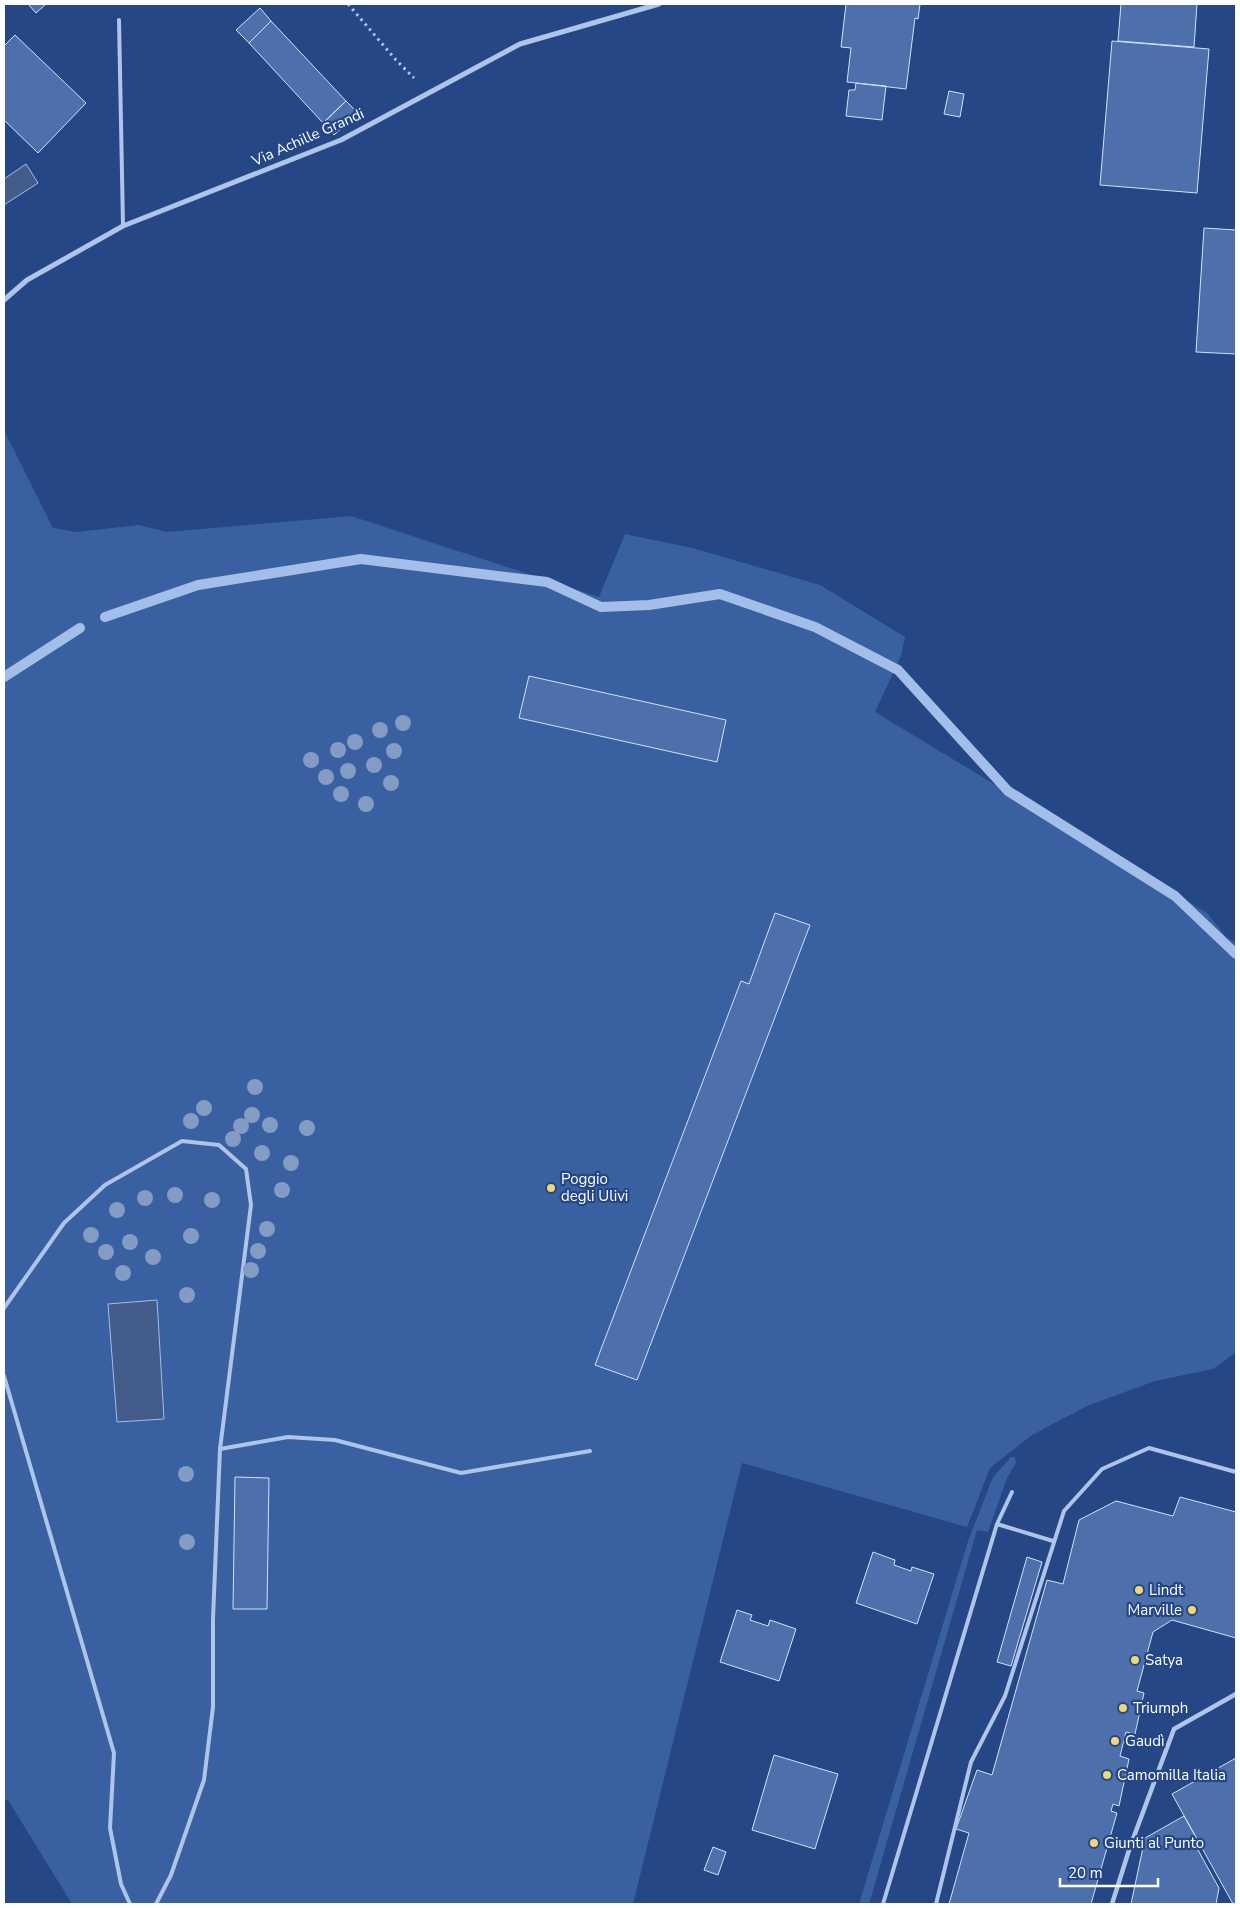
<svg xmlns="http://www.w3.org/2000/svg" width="1240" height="1908" font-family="'Nunito Sans',sans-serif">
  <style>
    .green { fill: #3960a1 }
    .water { fill: #435c89; stroke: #a2bee9 }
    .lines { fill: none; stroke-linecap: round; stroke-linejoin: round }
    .stream { stroke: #a2bee9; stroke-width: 10 }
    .building { fill: #4d70ac; stroke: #d2e0f6 }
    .path { stroke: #aec4e8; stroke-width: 3; stroke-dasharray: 2.5 4; stroke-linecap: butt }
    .service { stroke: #aec4e8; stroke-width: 4 }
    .pedestrian { stroke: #aec4e8; stroke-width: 4.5 }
    .minor { stroke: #aec4e8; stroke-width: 5 }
    .tree { fill: #849bc3 }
    .poi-dot { fill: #f2d772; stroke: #254785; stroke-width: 2 }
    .labels { text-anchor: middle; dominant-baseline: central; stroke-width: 4.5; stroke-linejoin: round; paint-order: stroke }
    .street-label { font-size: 15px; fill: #fff; stroke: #254785 }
    .poi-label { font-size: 15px; fill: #fff; stroke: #254785; text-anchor: start }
  </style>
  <rect width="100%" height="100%" fill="#254785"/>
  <path class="green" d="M4,430L53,528L76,532L139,525L167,532L351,516L599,597L625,534L692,548L820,585L905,637L901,656L875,712L1207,913L1227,938L1236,943V1352L1213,1369L1155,1381L1087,1406L1032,1435L990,1468L967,1527L742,1463L633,1904H72L8,1800H4Z
    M1011,1457H1015L1016,1463L1007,1478L988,1532L977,1530L869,1904H859L968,1541L993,1477Z"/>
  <path class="water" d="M26,164L38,183L4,205V179Z
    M157,1300L164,1419L117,1422L108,1304Z"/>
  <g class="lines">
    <path class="stream" d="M105,617L198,585L361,559L547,582L601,607L649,605L720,594L815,627L898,670L1008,791L1175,896L1236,954
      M4,677L80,628"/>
  </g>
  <path class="building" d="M28,4H46L36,13Z
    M846,4H920L918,19L915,18L906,89L847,82L851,48L841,47Z
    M1121,4H1197L1194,47L1118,41Z
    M260,8L271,21L249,43L236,30Z
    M271,21L346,101L323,123L249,43Z
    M15,35L86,103L38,153L4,120V46Z
    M1112,41L1209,49L1197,193L1100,185Z
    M856,83L886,86L882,120L846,116L849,90H855Z
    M949,91L964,94L960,117L944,114Z
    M346,101L358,113L334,135L323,123Z
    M1204,228L1236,230V354L1196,352Z
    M529,676L726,720L717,762L519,718Z
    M775,913L810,925L637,1380L595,1365L741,981L749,984Z
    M235,1477L269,1478L267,1609H233Z
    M1180,1497L1236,1512V1638L1172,1620L1153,1632L1137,1691L1144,1693L1135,1734L1126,1732L1120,1756L1129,1759L1119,1806L1113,1804L1111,1811L1117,1813L1091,1904H949L969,1833L956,1829L977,1770L992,1775L1047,1580L1063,1584L1079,1520L1116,1501L1173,1516Z
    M873,1552L895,1560L894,1565L911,1571L912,1567L934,1574L917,1624L856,1603Z
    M1027,1557L1042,1562L1011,1666L997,1662Z
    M737,1610L752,1615L750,1620L768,1626L770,1620L796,1629L779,1681L720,1662Z
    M774,1755L838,1774L815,1849L752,1830Z
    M1236,1758V1904H1233L1172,1794Z
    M1184,1816L1202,1848L1198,1850L1219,1888L1216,1904H1131L1145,1838Z
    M713,1847L726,1852L718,1875L704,1870Z"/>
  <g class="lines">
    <path class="path" d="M348,4L396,60L414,78"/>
    <path class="service" d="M119,20L123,226
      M4,1308L64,1223L105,1185L182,1141L219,1145L246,1169L251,1205L220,1449L213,1619V1707L204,1780L171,1875L156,1904
      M4,1376L114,1753L110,1828L121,1884L130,1904
      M220,1449L288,1437L335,1440L461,1473L590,1451
      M997,1524L1053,1541
      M883,1904L997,1524L1012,1492
      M936,1904L971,1762L1005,1696L1064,1511L1102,1469L1149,1448L1236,1472"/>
    <path class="pedestrian" d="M1112,1904L1130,1847L1174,1729L1236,1694"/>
    <path class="minor" d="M4,300L27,280L123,226L341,140L520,44L659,4"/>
  </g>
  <g class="tree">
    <circle cx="403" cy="723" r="8"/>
    <circle cx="380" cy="730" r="8"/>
    <circle cx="355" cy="742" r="8"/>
    <circle cx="338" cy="750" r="8"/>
    <circle cx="394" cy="751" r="8"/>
    <circle cx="311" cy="760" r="8"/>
    <circle cx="374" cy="765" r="8"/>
    <circle cx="348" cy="771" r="8"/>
    <circle cx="326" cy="777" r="8"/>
    <circle cx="391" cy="783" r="8"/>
    <circle cx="341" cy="794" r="8"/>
    <circle cx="366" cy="804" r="8"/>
    <circle cx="255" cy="1087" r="8"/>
    <circle cx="204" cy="1108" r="8"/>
    <circle cx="252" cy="1115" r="8"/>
    <circle cx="191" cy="1121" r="8"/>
    <circle cx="270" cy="1125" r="8"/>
    <circle cx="241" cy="1126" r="8"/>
    <circle cx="307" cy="1128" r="8"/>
    <circle cx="233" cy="1139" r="8"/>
    <circle cx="262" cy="1153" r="8"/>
    <circle cx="291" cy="1163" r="8"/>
    <circle cx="282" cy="1190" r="8"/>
    <circle cx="175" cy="1195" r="8"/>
    <circle cx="145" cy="1198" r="8"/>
    <circle cx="212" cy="1200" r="8"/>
    <circle cx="117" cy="1210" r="8"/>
    <circle cx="267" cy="1229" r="8"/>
    <circle cx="91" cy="1235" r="8"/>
    <circle cx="191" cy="1236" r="8"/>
    <circle cx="130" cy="1242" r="8"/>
    <circle cx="258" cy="1251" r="8"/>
    <circle cx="106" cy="1252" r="8"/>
    <circle cx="153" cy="1257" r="8"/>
    <circle cx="251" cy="1270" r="8"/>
    <circle cx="123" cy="1273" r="8"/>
    <circle cx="187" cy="1295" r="8"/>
    <circle cx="186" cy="1474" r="8"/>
    <circle cx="187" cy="1542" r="8"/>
  </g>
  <g class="poi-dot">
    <circle cx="551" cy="1188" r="5"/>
    <circle cx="1139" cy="1590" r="5"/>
    <circle cx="1192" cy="1610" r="5"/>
    <circle cx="1135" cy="1660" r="5"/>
    <circle cx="1123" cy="1708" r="5"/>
    <circle cx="1115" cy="1741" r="5"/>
    <circle cx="1107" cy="1775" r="5"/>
    <circle cx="1094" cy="1843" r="5"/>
  </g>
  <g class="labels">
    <g class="street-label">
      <text transform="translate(308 137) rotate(-24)">Via Achille Grandi</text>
    </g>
    <g class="poi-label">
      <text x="561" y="1179">Poggio<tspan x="561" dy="17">degli Ulivi</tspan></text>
      <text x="1149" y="1590">Lindt</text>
      <text x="1182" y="1610" text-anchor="end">Marville</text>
      <text x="1145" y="1660">Satya</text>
      <text x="1133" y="1708">Triumph</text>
      <text x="1125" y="1741">Gaudì</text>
      <text x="1117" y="1775">Camomilla Italia</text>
      <text x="1104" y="1843">Giunti al Punto</text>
    </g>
  </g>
  <rect width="1240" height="1908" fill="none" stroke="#ffffff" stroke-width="10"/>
  <path d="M1060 1878v8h98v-8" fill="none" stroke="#ffffff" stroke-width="2.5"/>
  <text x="1068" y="1878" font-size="15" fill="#ffffff" stroke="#254785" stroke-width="4" paint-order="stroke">20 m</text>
</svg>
